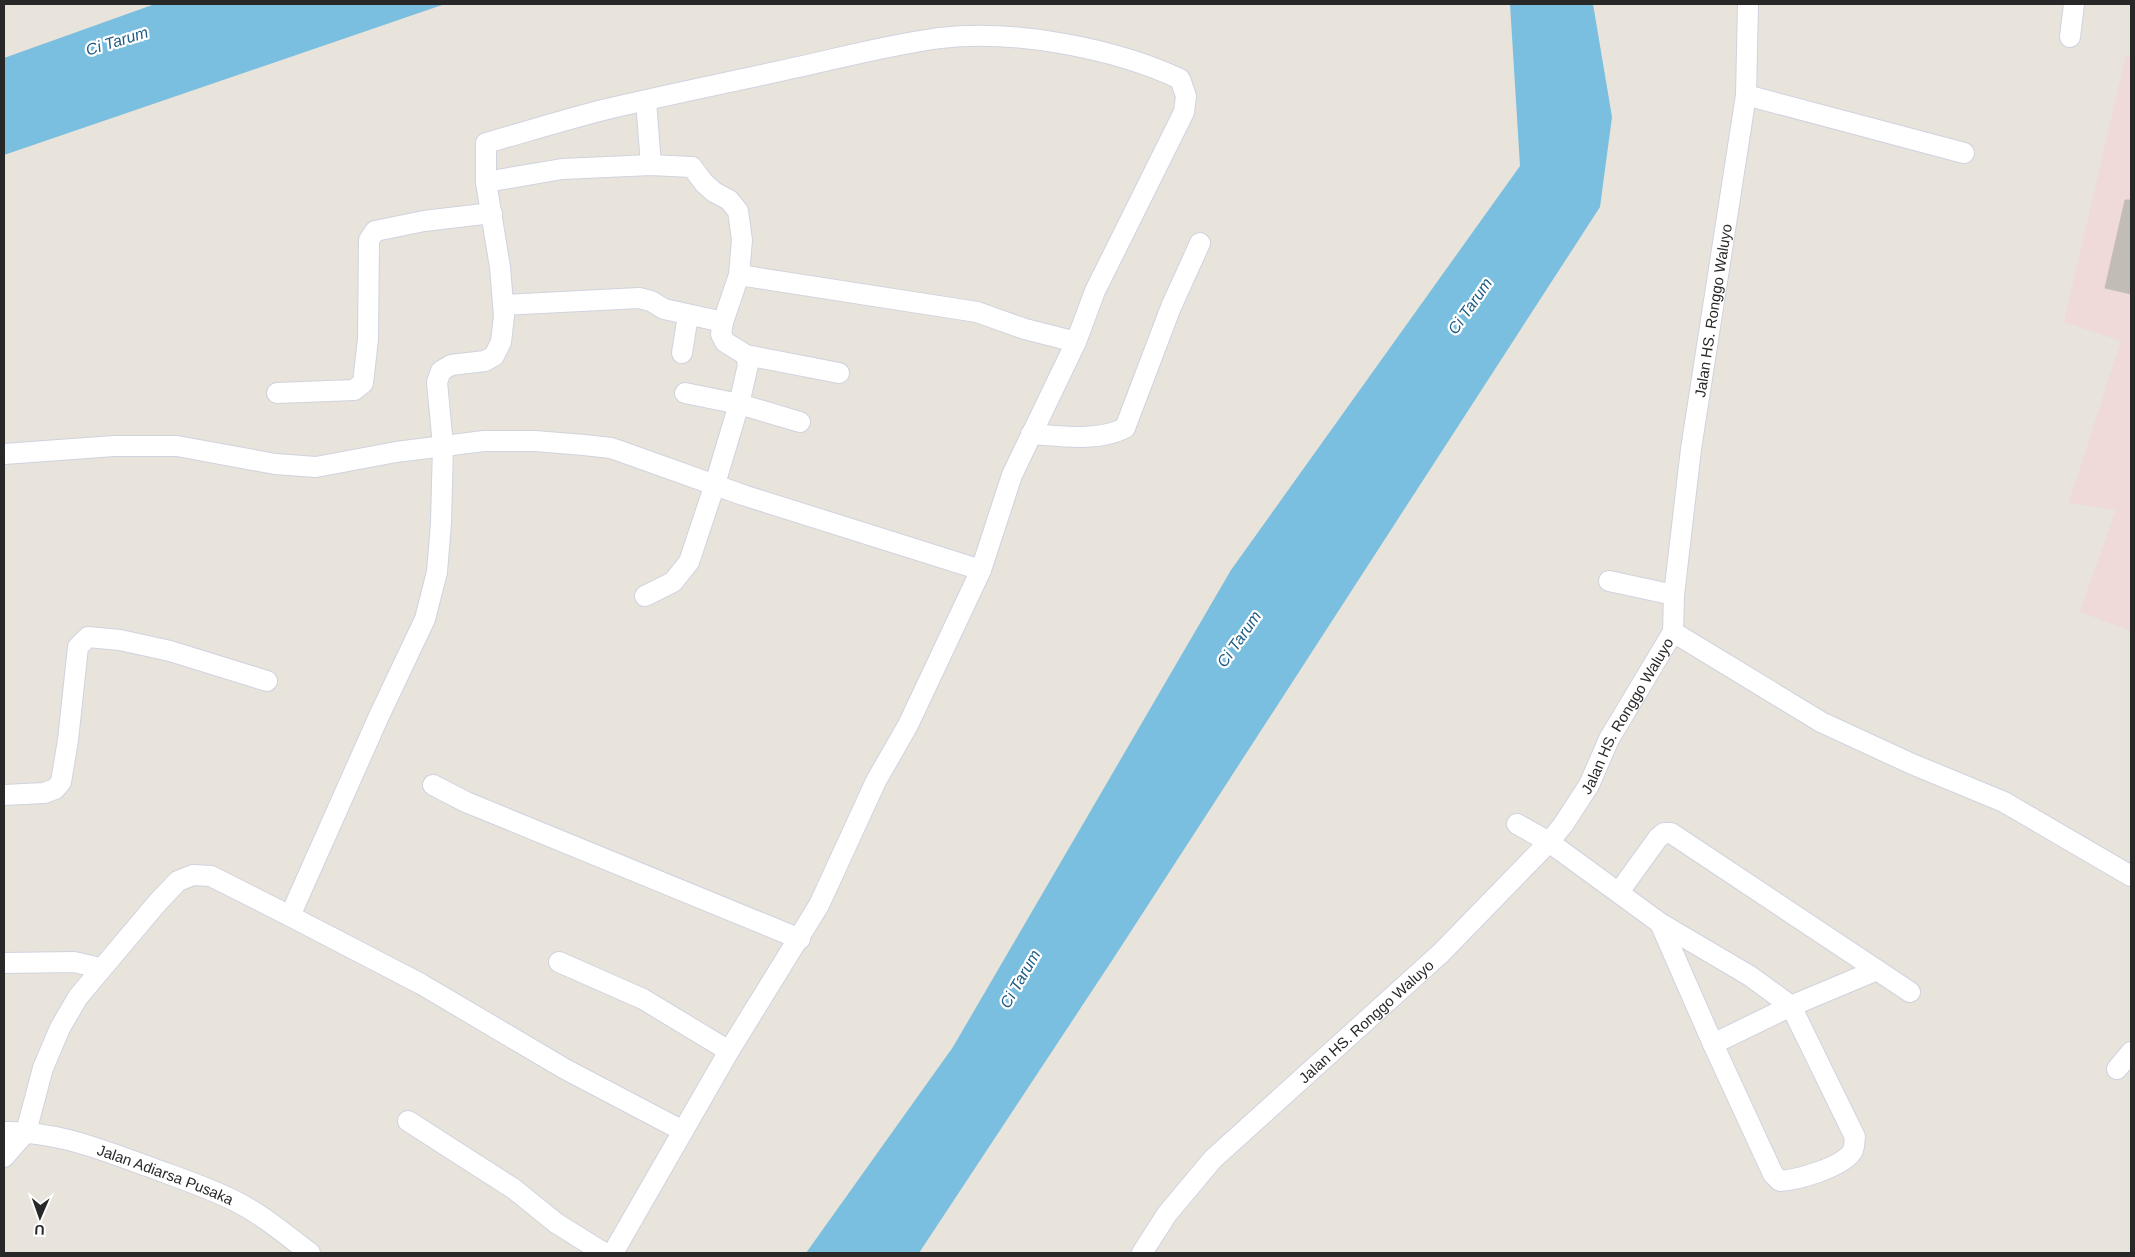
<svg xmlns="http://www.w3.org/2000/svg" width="2135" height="1257" font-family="Arial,sans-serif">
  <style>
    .medical { fill: #efd9d9 }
    .water { fill: #7abfdf }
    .building { fill: #c1bdb6; stroke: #c3bfb5 }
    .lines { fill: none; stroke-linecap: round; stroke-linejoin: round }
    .minor-casing { stroke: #d0d3df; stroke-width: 22 }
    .minor { stroke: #fff; stroke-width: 20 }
    .labels { text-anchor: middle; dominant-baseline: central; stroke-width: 4.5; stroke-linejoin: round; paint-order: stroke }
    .street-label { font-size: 15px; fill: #282828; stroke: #fff }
    .water-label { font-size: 16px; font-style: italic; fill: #1d5d86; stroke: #fff }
  </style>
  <rect width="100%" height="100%" fill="#e8e3db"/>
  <path class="medical" d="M2126,56H2131V631L2080,612L2116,510L2069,503L2121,341L2064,322Z"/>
  <path class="water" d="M155,4H445L4,155V58Z
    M1510,4H1593L1612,117L1600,207L1115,956L919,1253H806L953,1047L1231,570L1520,166Z"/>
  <path class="building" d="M2125,200H2131V294L2105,288Z"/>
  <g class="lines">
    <g class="minor-casing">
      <g id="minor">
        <path d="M2070,37L2074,4"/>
        <path d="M1746,95L1964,153"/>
        <path d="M646,101L651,165"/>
        <path d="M486,182L562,169L651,165L692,167L704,183L714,192L729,200L738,211L742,240L739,275L723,322L721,334L725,342L746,355L839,373"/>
        <path d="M739,275L977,312L1025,329L1076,342"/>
        <path d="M503,305L639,298L651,301L664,309L723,322"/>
        <path d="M682,353L688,315"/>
        <path d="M277,393L354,390L363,383L368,339L369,240L375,231L424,221L492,213"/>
        <path d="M685,393L739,404L800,422"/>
        <path d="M1031,434C1061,436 1097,442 1125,428L1171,307L1200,243"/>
        <path d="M4,454L114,446H177L275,464L316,467L396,452L484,441H535L584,445L611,448L631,455L743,495L981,570"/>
        <path d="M1609,581L1674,595"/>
        <path d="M645,596L673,582L689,562L715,484L739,404L748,365L746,355"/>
        <path d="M1673,632L1821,722L1912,764L2004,802L2131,876"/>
        <path d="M433,785L466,802L800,939"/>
        <path d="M4,795L44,793L55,789L61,782L68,740L78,647L88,637L120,640L170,651L267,681"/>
        <path d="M1517,824L1549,842L1660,923L1750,976L1791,1006L1855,1137C1854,1142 1855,1148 1852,1152C1842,1167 1798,1180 1780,1181L1773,1174L1713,1044L1660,923"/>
        <path d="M1619,892L1658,838L1664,833H1671L1910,992"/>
        <path d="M290,916L379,716L425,619L437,572L441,523L443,446L437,382L441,371L451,365L485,361L494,356L501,342L504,316L500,267L486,182V143C525,132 564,120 603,110C662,96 721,84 780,71C833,60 886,45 940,38C1012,29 1114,48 1180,79L1186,96L1184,112L1095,291L1076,342L1012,475L981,570L908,725L876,781L819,905L729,1051L613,1253"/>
        <path d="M559,962L643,999L729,1051"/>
        <path d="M4,963L74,962L100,968"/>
        <path d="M1713,1044L1791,1006L1877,970"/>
        <path d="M2117,1069L2131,1052"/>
        <path d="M408,1121L514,1189L556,1223L604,1253"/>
        <path id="s1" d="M4,1132C56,1131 99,1149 147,1166C176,1177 207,1187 235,1201C263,1215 286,1235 310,1253"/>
        <path d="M4,1157L26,1132L43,1068L60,1028L78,997L158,902L178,881L193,875L211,876L290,916L421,984L565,1069L683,1131"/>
        <path id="s2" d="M1142,1253L1167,1214L1213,1159L1441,953L1549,842L1563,825L1589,785L1609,739L1673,632L1674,595L1691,449L1746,95L1748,4"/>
      </g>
    </g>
    <use href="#minor" class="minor"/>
  </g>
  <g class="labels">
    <g class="street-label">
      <text stroke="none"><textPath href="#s2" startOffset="1149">Jalan HS. Ronggo Waluyo</textPath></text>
      <text stroke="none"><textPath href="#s2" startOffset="729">Jalan HS. Ronggo Waluyo</textPath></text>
      <text stroke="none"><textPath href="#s2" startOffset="324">Jalan HS. Ronggo Waluyo</textPath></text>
      <text stroke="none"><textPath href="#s1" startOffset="168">Jalan Adiarsa Pusaka</textPath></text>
    </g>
    <g class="water-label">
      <text transform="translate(117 41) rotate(-17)">Ci Tarum</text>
      <text transform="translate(1470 306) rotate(-55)">Ci Tarum</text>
      <text transform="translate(1239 639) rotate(-55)">Ci Tarum</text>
      <text transform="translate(1020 979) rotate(-60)">Ci Tarum</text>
    </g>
  </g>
  <rect width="2135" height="1257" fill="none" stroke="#282828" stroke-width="10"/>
  <g transform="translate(40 1217) rotate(182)" stroke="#ffffff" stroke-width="4" paint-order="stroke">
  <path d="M0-4L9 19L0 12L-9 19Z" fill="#282828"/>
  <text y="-8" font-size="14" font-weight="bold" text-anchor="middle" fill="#282828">U</text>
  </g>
</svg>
